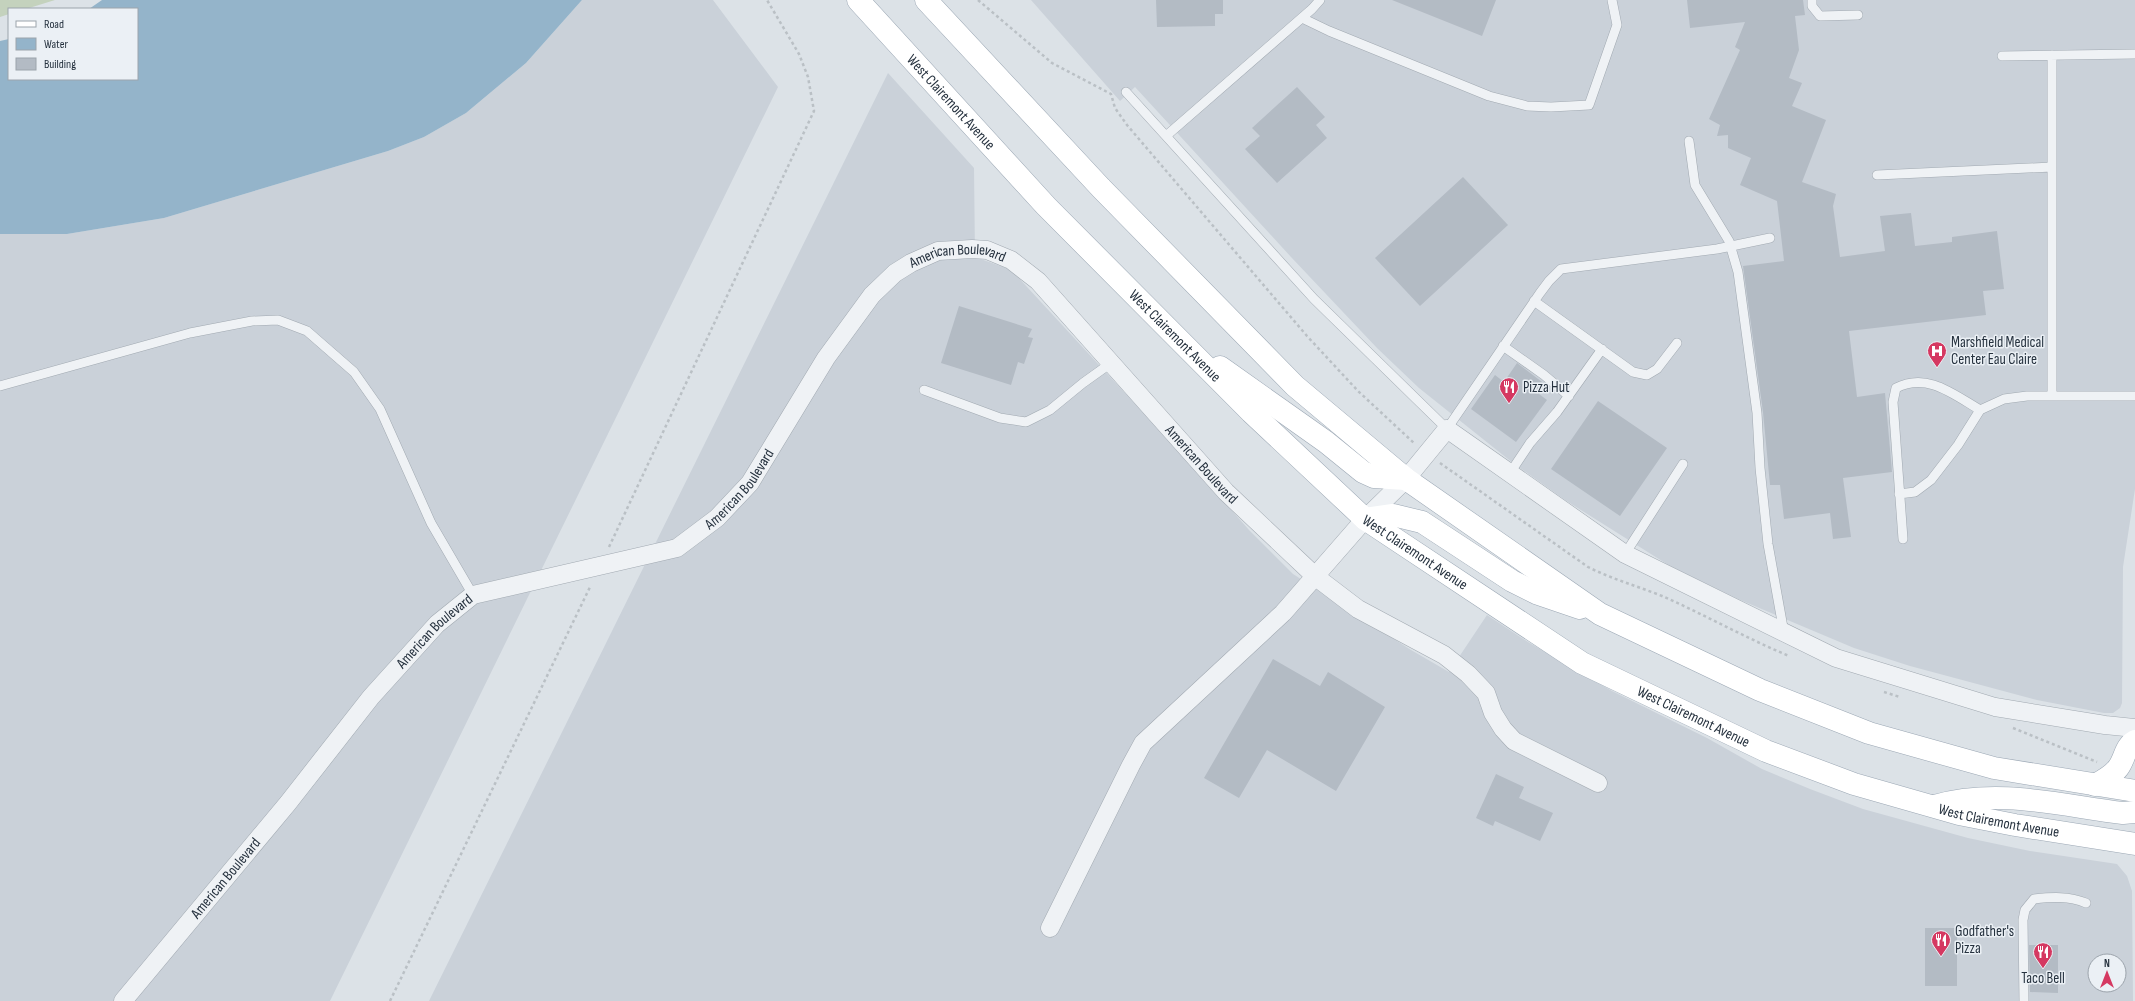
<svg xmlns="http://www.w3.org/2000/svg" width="2135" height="1001" font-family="'Sofia Sans Condensed',sans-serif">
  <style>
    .built { fill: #cad1d9; fill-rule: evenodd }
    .green { fill: #c4d2bd }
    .water { fill: #94b4ca }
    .building { fill: #b3bbc4 }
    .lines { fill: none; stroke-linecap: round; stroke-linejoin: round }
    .service-casing { stroke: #a1a9b1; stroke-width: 10 }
    .minor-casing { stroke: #a1a9b1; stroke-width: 19 }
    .primary-casing { stroke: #9ba7b4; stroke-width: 23 }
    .path { stroke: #bac0c5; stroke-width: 2.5; stroke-dasharray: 3 3; stroke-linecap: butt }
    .service { stroke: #eff2f5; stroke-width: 9 }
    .minor { stroke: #eff2f5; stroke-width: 18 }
    .primary { stroke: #fff; stroke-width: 22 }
    .labels { text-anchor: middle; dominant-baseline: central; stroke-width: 3; stroke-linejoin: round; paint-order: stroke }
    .street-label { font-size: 15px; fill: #25313e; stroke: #ebf0f5 }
    .poi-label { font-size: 15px; fill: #25313e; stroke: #ebf0f5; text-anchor: start }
  </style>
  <rect width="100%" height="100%" fill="#dce2e7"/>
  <path class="built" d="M582,0H713L778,87L330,1001H0V234H67L164,218L388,151L424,137L466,113L526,63Z
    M1031,0H2135V489L2123,567L2122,703L2120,708L2113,713H2104L2037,700L1910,666L1854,648L1738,599L1670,566L1565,500L1513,463L1419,388L1377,348L1291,257L1135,87L1120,101Z
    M888,73L974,168L975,257L1006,268L1016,275L1207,482L1249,530L1293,574L1411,650L1449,672L1487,615L1528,642L1612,691L1707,738L1762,769L1810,789L1863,809L1968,838L2030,851L2117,864L2127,876L2132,891L2133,1001H429ZM2095,961H2119V985H2095Z"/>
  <path class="green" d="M0,0H55L26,9H9V14L0,17Z"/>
  <path class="water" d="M102,0H582L526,63L466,113L424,137L388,151L164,218L67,234H0V41L9,39V79H137V9H89Z"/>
  <path class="building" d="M1156,0H1223V14H1215V26L1157,27Z
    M1392,0H1496L1482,36Z
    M1687,0H1803L1805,15L1795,16L1799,50L1789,78L1802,83L1792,106L1826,120L1802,182L1836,194L1833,206L1840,257L1885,251L1880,216L1911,213L1915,246L1952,242V237L1997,231L2004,289L1983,291L1986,315L1849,331L1857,397L1885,393L1892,472L1843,478L1851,537L1833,539L1830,513L1784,519L1780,485H1770L1763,412L1743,266L1784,261L1777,201L1740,185L1751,158L1728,148V135L1717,136L1720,125L1709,119L1740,50L1735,47L1745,22L1690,28Z
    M1297,87L1325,117L1316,125L1327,138L1277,183L1245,149L1260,136L1252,128Z
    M1463,177L1508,225L1420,306L1375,258Z
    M959,306L1032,329L1028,337L1033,338L1024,364L1018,362L1011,385L941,363Z
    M1517,363L1546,385L1539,394L1547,400L1516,442L1471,409L1495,375L1504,382Z
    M1598,401L1667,448L1620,516L1551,469Z
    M1273,659L1320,686L1328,672L1385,707L1336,791L1267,750L1239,798L1204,778Z
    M1496,774L1524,787L1519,798L1553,813L1540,841L1495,821L1493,826L1476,818Z
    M1925,928H1957V986H1925Z
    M2029,945H2058V993L2030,992Z"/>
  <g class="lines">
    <g class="service-casing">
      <path id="service" d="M1812,0V6L1820,16L1858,15
        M1302,18L1329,31L1489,96L1527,106L1551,107L1589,105L1617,25L1612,0
        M2052,55V396
        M2002,56L2135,54
        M1126,92L1314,299L1447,429L1540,293L1549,281L1561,269L1717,249L1770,238
        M1166,136L1312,9L1320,0
        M1689,141L1695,185L1729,241L1738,272L1757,413L1760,468L1768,544L1784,633
        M1877,175L2052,167
        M1534,301L1633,372L1647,375L1657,369L1677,343
        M1503,346L1544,375L1569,396
        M0,386L190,333L252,321L278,320L307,331L354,372L380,409L431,523L473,595
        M924,390L1000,418L1026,422L1050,410L1083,383L1111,363
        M1510,473L1530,443L1557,412L1602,349
        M1899,494L1915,492L1931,480L1958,445L1980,410L2004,399L2027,396H2135
        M1903,539L1893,402L1896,388C1927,372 1953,394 1980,410
        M1625,554L1683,464
        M2024,1001L2023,920L2025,910L2034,899C2052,897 2069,896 2086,903"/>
    </g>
    <g class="minor-casing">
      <g id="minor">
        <path d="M1050,928L1131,765L1143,743L1283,613L1365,519L1406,479L1447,429L1625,554L1836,658L1995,707L2105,725L2135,728"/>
        <path id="s1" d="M123,1001L288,803L371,697L437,624L473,595L677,548L717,518L750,483L826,358L872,295L895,273L911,263L938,251L972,249L987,250L1011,260L1038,281L1226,492L1316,577L1358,609L1444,655L1468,674L1486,693L1493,713L1503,729L1514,741L1598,783"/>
      </g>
    </g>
    <g class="primary-casing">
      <g id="primary">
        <path id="s2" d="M858,0L1046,206L1251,412L1365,519L1582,663L1766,751L1854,784L1959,814L2015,825L2135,844"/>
        <path d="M926,0L1101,188L1295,386L1406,479L1600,614L1760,690L1869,733L1994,768L2135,791"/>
        <path d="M1220,367L1326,442L1363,472L1374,477L1406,479"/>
        <path d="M1365,519L1393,515L1422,522L1512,581L1536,593L1580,608"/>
        <path d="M2095,785C2104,780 2112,776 2118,768C2125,759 2125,746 2135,741"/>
        <path d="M1934,806C1998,788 2058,805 2123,813L2135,812"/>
      </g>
    </g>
    <path class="path" d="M978,0L1052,63L1111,94L1115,108L1127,125L1307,336L1358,391L1414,443
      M1440,463L1588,567C1612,579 1637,586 1662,596C1705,615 1746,638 1789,656
      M609,547L814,111L808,77L799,54L767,0
      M1884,692L1900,697
      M2013,728L2097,762
      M390,1001L591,585"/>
    <use href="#service" class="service"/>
    <use href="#minor" class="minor"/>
    <use href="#primary" class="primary"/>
  </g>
  <defs>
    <g id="hospital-pin" transform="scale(1)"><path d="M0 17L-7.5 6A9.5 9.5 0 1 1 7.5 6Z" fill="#d53861" stroke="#ebf0f5"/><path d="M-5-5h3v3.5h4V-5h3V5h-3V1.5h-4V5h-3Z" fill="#fff"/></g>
    <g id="restaurant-pin" transform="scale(1)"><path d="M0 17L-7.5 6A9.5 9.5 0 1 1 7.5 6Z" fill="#d53861" stroke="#ebf0f5"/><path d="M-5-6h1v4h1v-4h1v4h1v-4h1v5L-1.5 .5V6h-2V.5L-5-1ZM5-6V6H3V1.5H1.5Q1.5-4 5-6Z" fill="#fff"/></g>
  </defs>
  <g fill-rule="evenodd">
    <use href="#hospital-pin" x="1937" y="351"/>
    <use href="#restaurant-pin" x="1509" y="387"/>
    <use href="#restaurant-pin" x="1941" y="940"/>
    <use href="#restaurant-pin" x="2043" y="952"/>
  </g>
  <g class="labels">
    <g class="street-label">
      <text stroke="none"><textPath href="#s2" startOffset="138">West Clairemont Avenue</textPath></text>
      <text stroke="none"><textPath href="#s1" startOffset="1168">American Boulevard</textPath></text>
      <text stroke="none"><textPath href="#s2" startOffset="462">West Clairemont Avenue</textPath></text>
      <text stroke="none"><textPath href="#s1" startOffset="1504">American Boulevard</textPath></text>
      <text stroke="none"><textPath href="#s1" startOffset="833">American Boulevard</textPath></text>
      <text stroke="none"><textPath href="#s2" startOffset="786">West Clairemont Avenue</textPath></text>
      <text stroke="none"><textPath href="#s1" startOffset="484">American Boulevard</textPath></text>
      <text stroke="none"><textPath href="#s2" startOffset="1110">West Clairemont Avenue</textPath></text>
      <text stroke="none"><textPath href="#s2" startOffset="1434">West Clairemont Avenue</textPath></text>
      <text stroke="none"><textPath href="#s1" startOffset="160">American Boulevard</textPath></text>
    </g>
    <g class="poi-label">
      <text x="1951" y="342">Marshfield Medical<tspan x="1951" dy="17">Center Eau Claire</tspan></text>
      <text x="1523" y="387">Pizza Hut</text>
      <text x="1955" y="931">Godfather's<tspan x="1955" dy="17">Pizza</tspan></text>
      <text x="2043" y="978" text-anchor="middle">Taco Bell</text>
    </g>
  </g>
  <rect x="8" y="8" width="130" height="72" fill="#ebf0f5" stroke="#9ca4ac"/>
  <rect x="16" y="21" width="20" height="6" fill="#ffffff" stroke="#9ca4ac"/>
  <text x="44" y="28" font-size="12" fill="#25313e">Road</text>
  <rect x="16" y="38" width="20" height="12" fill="#94b4ca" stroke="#9ca4ac"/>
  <text x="44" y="48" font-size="12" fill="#25313e">Water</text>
  <rect x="16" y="58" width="20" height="12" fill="#b3bbc4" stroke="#9ca4ac"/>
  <text x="44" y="68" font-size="12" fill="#25313e">Building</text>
  <g transform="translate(2107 973)"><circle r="19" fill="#ebf0f5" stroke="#9ca4ac"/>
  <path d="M0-3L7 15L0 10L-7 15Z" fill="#d53861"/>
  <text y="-6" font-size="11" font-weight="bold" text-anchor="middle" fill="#25313e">N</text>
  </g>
</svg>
